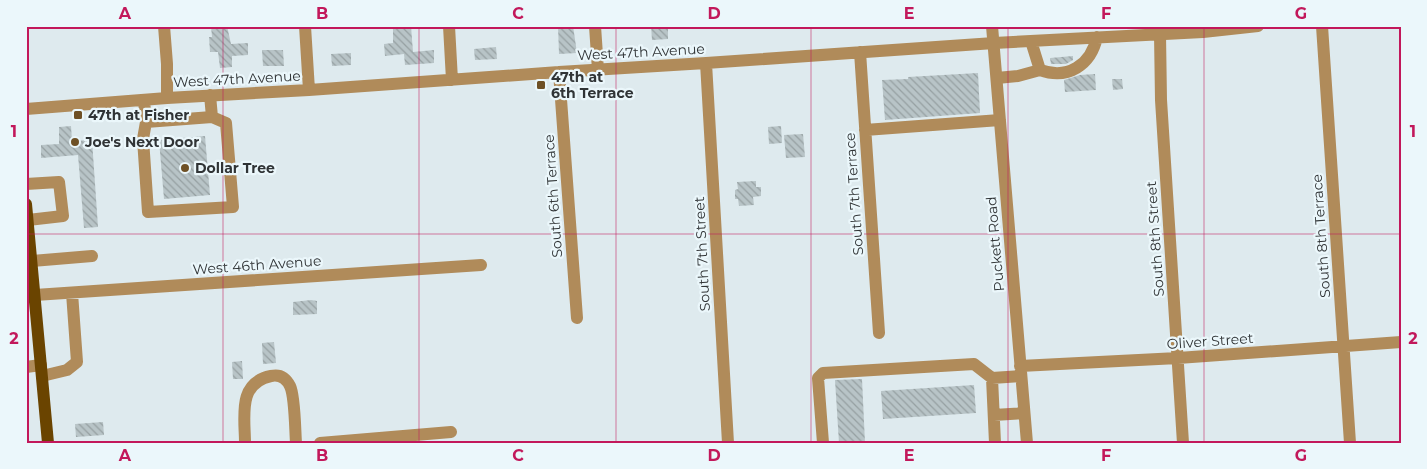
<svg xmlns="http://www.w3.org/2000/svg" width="1427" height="469" font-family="Montserrat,sans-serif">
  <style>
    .building { fill: url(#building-back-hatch) }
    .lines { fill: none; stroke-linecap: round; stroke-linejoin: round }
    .minor { stroke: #b08b5a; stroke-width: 12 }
    .major { stroke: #6a4400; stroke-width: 12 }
    .grid { fill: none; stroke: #c2185b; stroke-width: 1; stroke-opacity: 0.55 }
    .poi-dot { fill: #6e5025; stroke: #ebf7fb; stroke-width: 2 }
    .labels { text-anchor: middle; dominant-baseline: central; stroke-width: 4.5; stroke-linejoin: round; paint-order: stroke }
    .street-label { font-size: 14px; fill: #303436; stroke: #ebf7fb }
    .poi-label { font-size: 14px; font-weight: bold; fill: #303436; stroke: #ebf7fb; text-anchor: start }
    .neatline { fill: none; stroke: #c2185b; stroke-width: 2 }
    .grid-label { font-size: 16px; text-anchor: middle; font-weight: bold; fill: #c2185b }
  </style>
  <defs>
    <pattern id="building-back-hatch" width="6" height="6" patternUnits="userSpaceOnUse" patternTransform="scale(1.25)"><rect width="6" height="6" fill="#b8c4c7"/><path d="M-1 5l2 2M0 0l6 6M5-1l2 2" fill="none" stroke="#96a0a2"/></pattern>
  </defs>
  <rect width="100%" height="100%" fill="#deeaee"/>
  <path class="building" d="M211,26H227L231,44L248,43V55L232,56V67L220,68L218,52H210L209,37H212Z
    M399,26H411L413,52L434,50V63L405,65L404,54L385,56L384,44L393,43V28Z
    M558,26H573L577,53L559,54Z
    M651,26H668V39L652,40Z
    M496,47L497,59L475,60L474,49Z
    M262,50H283L284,66H263Z
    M351,53V65L332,66L331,54Z
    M1073,56V60L1066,64H1051L1050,58Z
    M978,73L980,113L885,120L882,80L908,79V77Z
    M1095,74L1096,90L1065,92L1064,80L1080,75Z
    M1112,79H1122L1123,89L1113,90Z
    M71,126L72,141L92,140L98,227L84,228L78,155L41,158V145L59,144V127Z
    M781,126L782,143L769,144L768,127Z
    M803,134L805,157L786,158L784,135Z
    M205,136L210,195L164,199L159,140Z
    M756,181V187H761V196L753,197L754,205L739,206L738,199H735V190L738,189L737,182Z
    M311,300L317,301V314L293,315V302Z
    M274,342L276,363L263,364L262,343Z
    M242,361L243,379H233L232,362Z
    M862,379L865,443H839L835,380Z
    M974,385L976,413L883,419L881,391Z
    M103,422L104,435L76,437L75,424Z"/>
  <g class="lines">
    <path class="minor" d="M164,26L167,64V98
      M305,26L309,90
      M449,26L452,80
      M595,26L598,70
      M992,26L1027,443
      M1322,26L1350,443
      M1160,34L1161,100L1183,443
      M1031,41L1040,70C1068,80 1091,65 1097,37
      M860,52L879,333
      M706,63L728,443
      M559,72L577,318
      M997,78L1018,76L1040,70
      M144,100L146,122L143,139L148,212L233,207L226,123L212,117L210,95
      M26,109L167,98L309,90L559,72L706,63L994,43L1203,32L1258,26
      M146,122L212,117
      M865,130L1000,120
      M26,184L59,182L63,216L28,220
      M32,261L92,256
      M35,295L481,265
      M1020,366L1178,358L1401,342
      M26,367L41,365
      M42,376L67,370L77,362L72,293
      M992,378L1021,376
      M994,415L1024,413
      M245,443C245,417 237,383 271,376C280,374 286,378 290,386C295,396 295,429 296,443
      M320,443L451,432
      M823,443L818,378L823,373L974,364L992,378L995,443"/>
    <path class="major" d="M26,204L48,443"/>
  </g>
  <path class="grid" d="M223,26V443M419,26V443M616,26V443M811,26V443M1008,26V443M1204,26V443M26,234H1401"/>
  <g class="poi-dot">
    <rect x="536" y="80" width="10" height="10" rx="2.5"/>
    <rect x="73" y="110" width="10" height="10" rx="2.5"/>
    <circle cx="75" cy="142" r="5"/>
    <circle cx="185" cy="168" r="5"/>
  </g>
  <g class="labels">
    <g class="street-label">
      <text transform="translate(641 52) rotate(-3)">West 47th Avenue</text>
      <text transform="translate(237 79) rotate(-3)">West 47th Avenue</text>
      <text transform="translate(854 194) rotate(-94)">South 7th Terrace</text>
      <text transform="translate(553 196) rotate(-94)">South 6th Terrace</text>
      <text transform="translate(1321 236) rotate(-94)">South 8th Terrace</text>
      <text transform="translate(1155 239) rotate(-94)">South 8th Street</text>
      <text transform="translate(995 244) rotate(-95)">Puckett Road</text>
      <text transform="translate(702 254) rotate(-93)">South 7th Street</text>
      <text transform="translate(257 265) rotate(-4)">West 46th Avenue</text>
      <text transform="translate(1210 341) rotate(-4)">Oliver Street</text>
    </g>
    <g class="poi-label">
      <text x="551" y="77">47th at<tspan x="551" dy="16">6th Terrace</tspan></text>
      <text x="88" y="115">47th at Fisher</text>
      <text x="85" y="142">Joe's Next Door</text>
      <text x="195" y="168">Dollar Tree</text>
    </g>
  </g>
  <rect width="1427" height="469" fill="none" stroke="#ebf7fb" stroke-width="55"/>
  <rect x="28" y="28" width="1372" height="414" class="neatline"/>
  <g class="grid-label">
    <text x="125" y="19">A</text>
    <text x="322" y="19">B</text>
    <text x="518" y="19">C</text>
    <text x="714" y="19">D</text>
    <text x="909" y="19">E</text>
    <text x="1106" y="19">F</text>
    <text x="1301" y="19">G</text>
    <text x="14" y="137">1</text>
    <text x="1413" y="137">1</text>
    <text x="14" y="344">2</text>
    <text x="1413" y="344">2</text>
    <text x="125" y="461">A</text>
    <text x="322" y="461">B</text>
    <text x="518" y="461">C</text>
    <text x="714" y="461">D</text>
    <text x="909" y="461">E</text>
    <text x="1106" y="461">F</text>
    <text x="1301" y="461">G</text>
  </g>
</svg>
